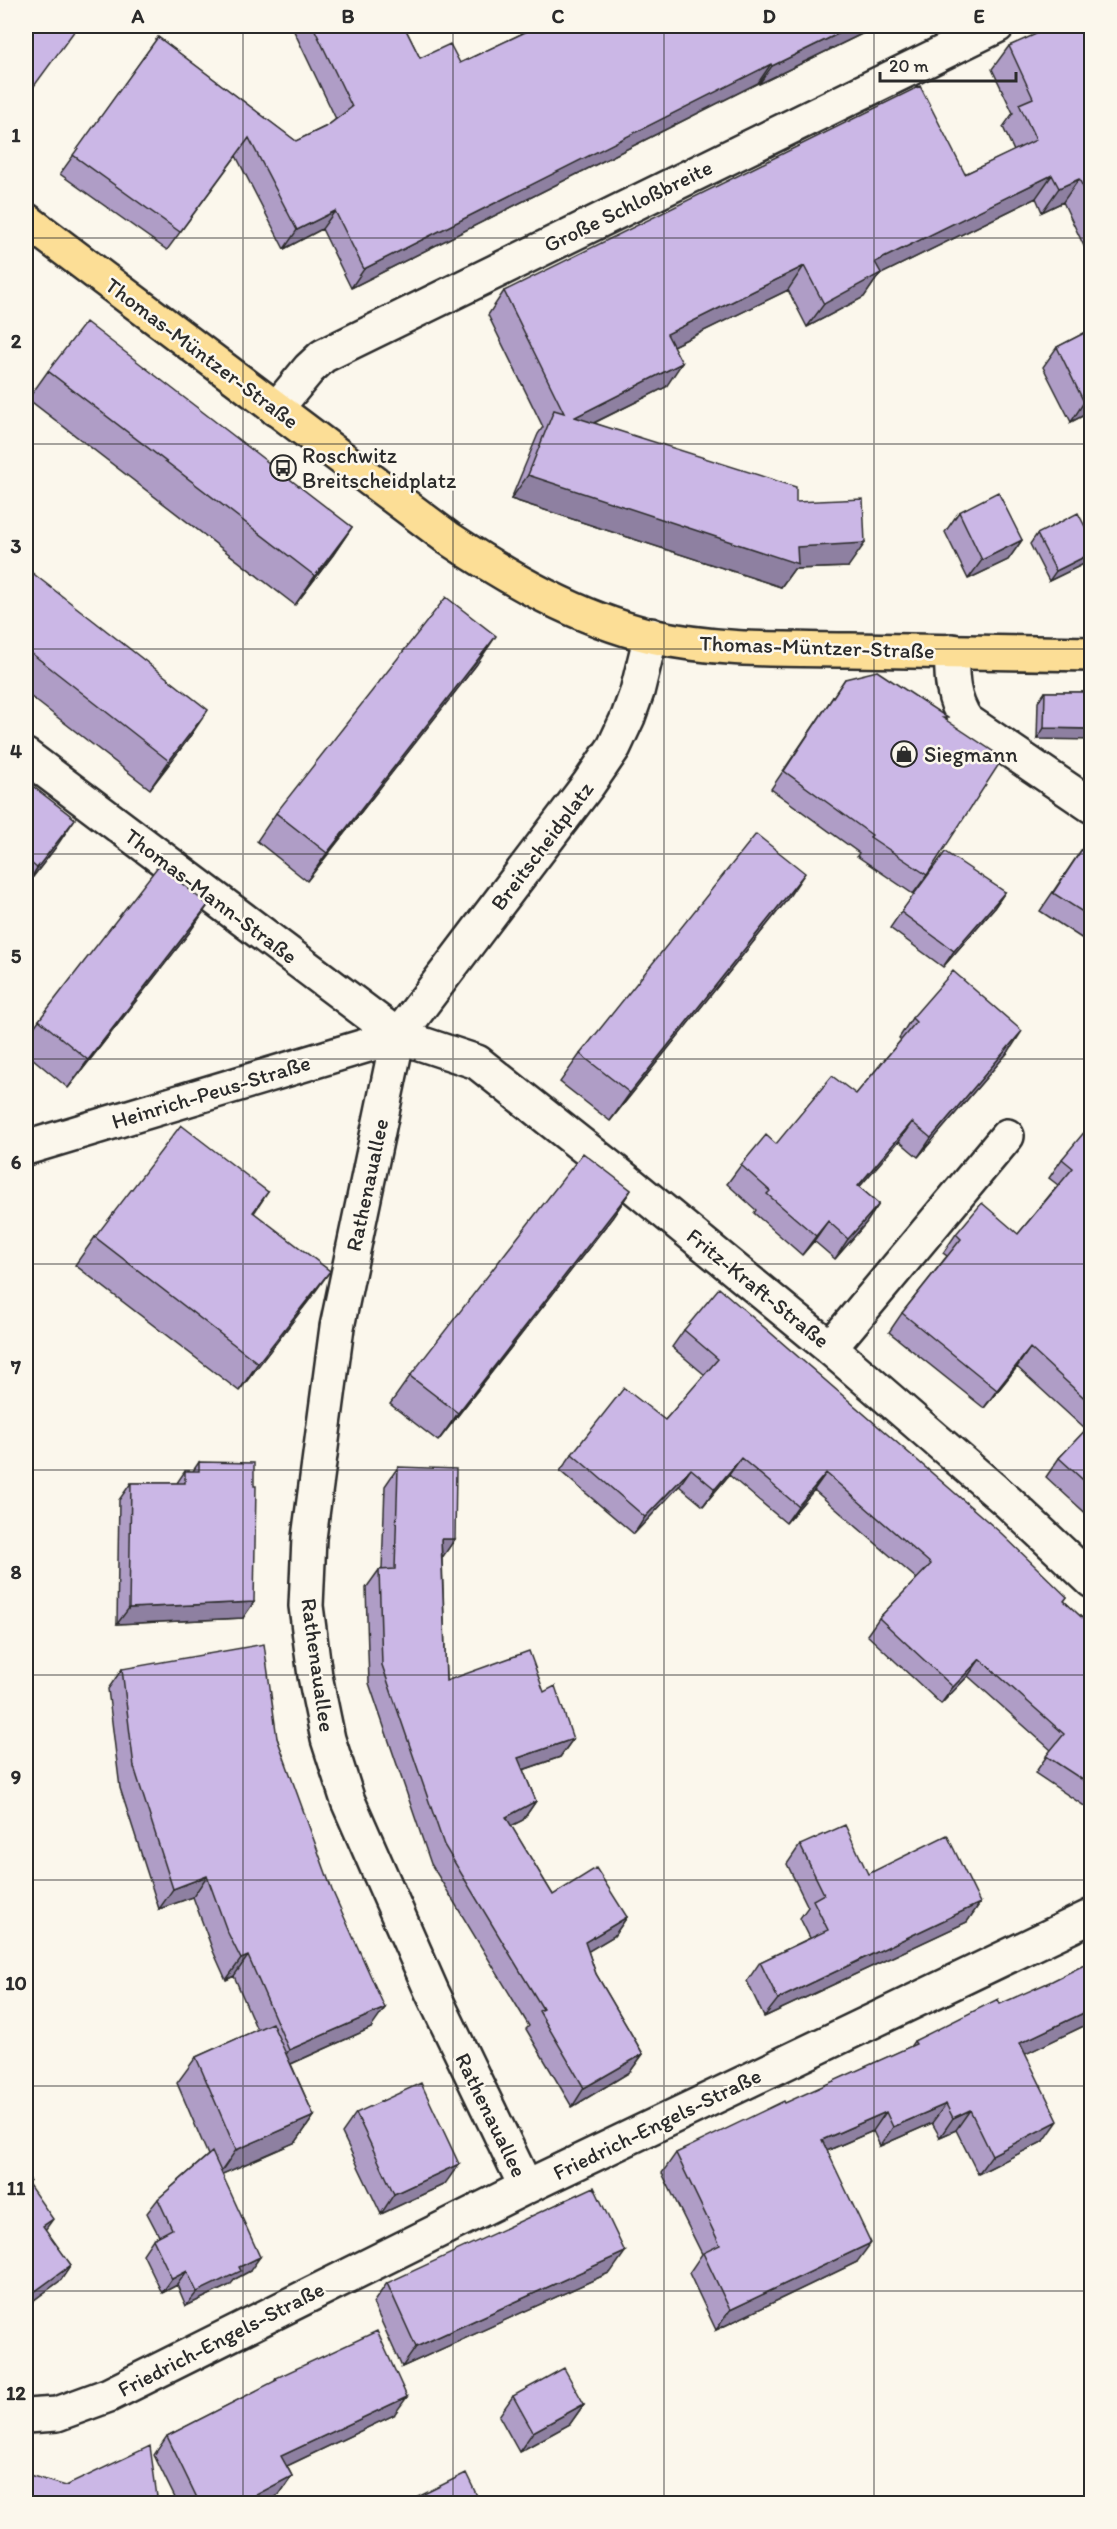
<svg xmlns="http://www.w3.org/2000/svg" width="1117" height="2529" font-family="Itim,sans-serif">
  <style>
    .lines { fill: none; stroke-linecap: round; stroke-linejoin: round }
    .minor-casing { stroke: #2b2b2b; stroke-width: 38 }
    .major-casing { stroke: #2b2b2b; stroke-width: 38 }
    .minor { stroke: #fbf7ec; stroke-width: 33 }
    .major { stroke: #fcde96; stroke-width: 33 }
    .wall { fill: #af9dc6; stroke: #2b2b2b; stroke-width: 1.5 }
    .shaded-wall { fill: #8e80a1; stroke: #2b2b2b; stroke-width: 1.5 }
    .building { fill: #cbb7e6; stroke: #2b2b2b; stroke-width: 1.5 }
    .grid { fill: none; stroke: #2b2b2b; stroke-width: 1.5; stroke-opacity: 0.55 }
    .labels { text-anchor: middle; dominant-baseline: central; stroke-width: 5; stroke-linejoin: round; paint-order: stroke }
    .street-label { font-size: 22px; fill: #2b2b2b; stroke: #fbf7ec }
    .poi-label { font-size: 22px; fill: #2b2b2b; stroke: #fbf7ec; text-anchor: start }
    .neatline { fill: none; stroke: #2b2b2b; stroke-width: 2 }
    .grid-label { font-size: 20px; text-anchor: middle; font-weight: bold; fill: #2b2b2b }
  </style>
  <rect width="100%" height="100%" fill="#fbf7ec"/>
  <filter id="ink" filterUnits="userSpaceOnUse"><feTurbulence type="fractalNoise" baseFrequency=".0167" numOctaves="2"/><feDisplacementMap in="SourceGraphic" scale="12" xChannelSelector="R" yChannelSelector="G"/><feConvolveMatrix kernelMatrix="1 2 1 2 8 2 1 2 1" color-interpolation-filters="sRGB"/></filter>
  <g filter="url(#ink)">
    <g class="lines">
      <g class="minor-casing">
        <path id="minor" d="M276,409L309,369L323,356L997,26
          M952,651C951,675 952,701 967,721L1092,806
          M26,756L398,1036L477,1062L627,1181L830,1348L1008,1502L1092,1581
          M26,1148L398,1036
          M830,1348L1007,1136
          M526,2187L432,1992L348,1801L328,1739L315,1676L306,1606L309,1538L337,1327L398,1036L588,785L614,747L628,717L637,692L651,635
          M26,2416L57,2414L109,2395L526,2187L1092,1916"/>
      </g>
      <g class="major-casing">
        <path id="major" d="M26,220L448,538C511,580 577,618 651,636C717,651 784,649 851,650C931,651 1011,653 1092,654"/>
      </g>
      <use href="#minor" class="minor"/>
      <use href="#major" class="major"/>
    </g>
    <path class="wall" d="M295,26H404L420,58L460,63L538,26H878L759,84L758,83L351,288L322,229L284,249L236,156L167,250L60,174L158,37L296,141L327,126L336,119L293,29Z
      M1092,26V263L1063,202L1042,212L1036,198L879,275L864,297L807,327L788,290L673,346L666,387L594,423L796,502L848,567L794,569L781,587L511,499L538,434L543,427L488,315L504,291L965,174L1014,151L1003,127L1013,113L992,69L1009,46Z
      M1092,329V411L1071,422L1043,367L1057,347Z
      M48,371L352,527L333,555L295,605L28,399Z
      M959,512L1022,540L1008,560L968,579L945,532Z
      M1037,534L1092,540V558L1090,561L1049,581L1030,544Z
      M26,568L189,738L150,789L26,693Z
      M477,664L307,881L257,841L276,813Z
      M845,679L947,721L927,875L913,894L857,856L859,853L771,789Z
      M1045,692H1092L1037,739L1038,702Z
      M26,781L56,847L26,886Z
      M1092,834V945L1040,911Z
      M1005,892L994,908L943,967L890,928L901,912Z
      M786,901L610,1121L560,1082L580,1054Z
      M208,905L189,933L68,1088L26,1053V1038L39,1020Z
      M912,1018L1009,1051L918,1157L899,1141L859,1187L879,1204L866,1223L835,1259L814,1241L802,1255L754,1213L756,1210L727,1184L741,1165L776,1144L856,1094L901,1040L899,1038Z
      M1092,1135V1519L1046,1477L1059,1458L1086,1430L1017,1367L984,1408L889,1332L902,1313L947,1256L943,1253L956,1234H1018L1058,1185L1049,1178L1062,1159Z
      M631,1190L612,1218L438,1441L390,1404L410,1376Z
      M268,1192L254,1213L310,1299L239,1391L75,1265L95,1237Z
      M684,1330L1067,1597L1064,1601L1092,1627V1811L1035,1773L1051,1750L968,1676L941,1704L867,1635L879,1618L917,1579L814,1490L786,1523L729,1475L703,1506L679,1486L634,1534L560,1471L572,1454L665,1420L705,1375L672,1347Z
      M199,1462L243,1618L117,1624L119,1500L131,1483H177L185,1471H193Z
      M398,1467L455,1539L442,1557L446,1681L544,1692L573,1739L560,1757L523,1770L536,1801L523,1820L511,1826L553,1895L627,1917L614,1936L588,1951L596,1974L643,2054L630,2072L572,2107L526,2029L529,2026L431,1864L369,1683L366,1588L379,1570L382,1569L385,1486Z
      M122,1669L277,1738L371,2028L291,2064L314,2116L296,2142L222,2174L250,2271L235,2279L230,2285L186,2306L177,2285L162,2293L143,2254L153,2239L159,2236L147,2213L158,2199L208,2155L177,2083L196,2057L257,2030L234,1976L226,1980L213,1951L193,1897L159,1909L120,1788L108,1689Z
      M800,1845L868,1874L980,1903L967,1922L764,2017L747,1981L760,1962L810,1938L800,1918L808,1907L787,1864Z
      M1000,2004L1092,2022L1025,2054L1044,2141L978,2174L956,2130L940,2137L932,2123L880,2146L873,2131L827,2151L857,2262L716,2330L689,2273L702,2254L662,2173L676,2153L910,2047L914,2041Z
      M356,2113L445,2184L381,2214L342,2133Z
      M26,2173L30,2180L28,2183L45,2230L71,2265L61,2280L26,2306Z
      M611,2272L402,2367L373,2303L387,2283Z
      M276,2378L394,2415L287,2466L292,2476L279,2495L262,2504H178L154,2455L167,2436L274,2382Z
      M513,2396L584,2404L570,2424L519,2452L499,2416Z
      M416,2498L481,2504H412Z"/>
    <path class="shaded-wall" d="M854,26H878L759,84L772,66Z
      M771,64L758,83L351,288L364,269Z
      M1052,175L1036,198L879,275L864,297L807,327L824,304L875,262Z
      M1079,179L1063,202L1042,212L1059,188Z
      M335,211L322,229L284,249L297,230Z
      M804,266L788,290L650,357L667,334Z
      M682,363L666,387L559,440L575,417Z
      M1092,399V411L1071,422L1084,402Z
      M528,475L865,543L848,567L794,569L781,587L511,499Z
      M352,527L333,555L295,605L315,576Z
      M1022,540L1008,560L968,579L982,560Z
      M1092,553V558L1090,561L1049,581L1056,571Z
      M496,636L477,664L307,881L327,853Z
      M208,710L189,738L150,789L169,761Z
      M1044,728L1092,729V740L1037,739Z
      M75,819L56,847L26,886L37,868Z
      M805,873L786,901L610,1121L630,1093Z
      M1005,892L994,908L943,967L954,951Z
      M208,905L189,933L68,1088L88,1060Z
      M1022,1031L1009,1051L918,1157L931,1138Z
      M912,1122L899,1141L844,1205L858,1186Z
      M631,1190L612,1218L438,1441L458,1413Z
      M879,1204L866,1223L835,1259L848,1239Z
      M828,1221L814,1241L802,1255L816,1236Z
      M330,1271L310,1299L239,1391L258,1363Z
      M1030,1348L1017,1367L984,1408L997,1390Z
      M741,1458L729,1475L703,1506L715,1489Z
      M691,1469L679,1486L634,1534L645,1517Z
      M826,1473L814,1490L786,1523L798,1506Z
      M441,1539H455L442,1558Z
      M254,1602L243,1618L117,1624L129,1608Z
      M980,1659L968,1676L941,1704L953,1687Z
      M573,1739L560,1757L505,1776L518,1758Z
      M536,1801L523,1820L493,1835L506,1817Z
      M207,1876L193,1897L159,1909L173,1889Z
      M980,1903L967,1922L764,2017L778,1999Z
      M627,1917L614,1936L572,1961L585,1942Z
      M248,1956L234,1976L226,1980L241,1959Z
      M385,2008L371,2028L275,2071L289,2050Z
      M1092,2009V2022L1007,2063L1020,2043Z
      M643,2054L630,2072L572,2107L584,2088Z
      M946,2104L932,2123L880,2146L893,2127Z
      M970,2110L956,2130L940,2137L953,2118Z
      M886,2112L873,2131L808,2159L822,2140Z
      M314,2116L296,2142L218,2176L236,2150Z
      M1058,2121L1044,2141L978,2174L992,2155Z
      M459,2164L445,2184L381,2214L394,2194Z
      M53,2219L43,2233V2226Z
      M871,2243L857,2262L716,2330L730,2310Z
      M625,2252L611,2272L402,2367L416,2347Z
      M260,2257L250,2271L235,2279L230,2285L186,2306L197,2292L239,2267Z
      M71,2265L61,2280L26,2306L34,2292Z
      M187,2271L177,2285L162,2293L172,2279Z
      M407,2397L394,2415L268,2475L281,2456Z
      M584,2404L570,2424L519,2452L533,2432Z
      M292,2476L279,2495L262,2504H239Z"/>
    <path class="building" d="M26,26H78L26,97Z
      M313,26H404L420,58L450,44L460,63L538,26H854L772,66L771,64L364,269L335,211L297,230L249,138L180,232L73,155L158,37L296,141L327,126L352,107Z
      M1054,26H1092V205L1079,179L1059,188L1052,175L875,262L881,273L824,304L804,266L667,334L682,363L575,417L796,487V502L863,499L865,543L797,547L798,564L528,475L554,410L564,413L504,291L920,86L965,174L1036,140L1019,104L1033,98L1009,46Z
      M86,322L352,527L315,576L48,371Z
      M1092,329V399L1084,402L1057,347Z
      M998,492L1022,540L982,560L959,512Z
      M1078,513L1092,540V553L1056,571L1037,534Z
      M26,568L208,710L169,761L26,649Z
      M446,597L496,636L327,853L276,813Z
      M877,671L948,718H943L1003,758L927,875L870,837L872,835L784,771L845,679Z
      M1045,692H1092V729L1044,728Z
      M26,781L75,819L37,868L26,859Z
      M756,834L805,873L630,1093L580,1054Z
      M1092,834V918L1053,893Z
      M945,852L1005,892L954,951L901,912Z
      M159,865L208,905L88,1060L39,1020Z
      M953,971L1022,1031L931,1138L912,1122L858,1186L879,1204L848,1239L828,1221L816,1236L767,1194L770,1191L741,1165L766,1135L776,1144L832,1076L856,1094L916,1022L912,1018Z
      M181,1125L268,1192L253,1212L330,1271L258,1363L95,1237Z
      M1086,1130L1092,1135V1405L1030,1348L997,1390L902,1313L961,1239L956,1234L982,1203L1018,1234L1073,1168L1062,1159Z
      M583,1153L631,1190L458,1413L410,1376Z
      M719,1288L1001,1533L1067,1597L1064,1601L1092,1627V1786L1046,1756L1064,1734L980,1659L953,1687L879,1618L931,1564L826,1473L798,1506L741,1458L715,1489L691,1469L645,1517L572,1454L624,1388L665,1420L718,1359L684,1330Z
      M1092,1423V1488L1059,1458Z
      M199,1462L254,1463V1486H256L254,1602L129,1608L131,1483H185V1471H199Z
      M398,1467L456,1469L455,1539H441L446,1681L529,1651L544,1692L555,1686L573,1739L518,1758L536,1801L506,1817L553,1895L596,1868L627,1917L585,1942L596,1974L643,2054L584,2088L539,2011L543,2009L444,1845L382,1665L379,1570L395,1569Z
      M264,1644L277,1738L332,1890L385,2008L289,2050L248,1956L241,1959L227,1931L207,1876L173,1889L134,1767L122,1669Z
      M845,1825L868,1874L947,1835L980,1903L778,1999L760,1962L828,1930L813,1900L824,1894L800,1845Z
      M1092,1961V2009L1020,2043L1058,2121L992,2155L970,2110L953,2118L946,2104L893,2127L886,2112L822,2140L871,2243L730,2310L703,2253L720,2245L676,2153L784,2101L785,2103L916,2044L914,2041L998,1999L1000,2004L1052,1981Z
      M272,2023L314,2116L236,2150L196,2057Z
      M421,2083L459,2164L394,2194L356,2113Z
      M212,2152L260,2257L239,2267L241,2271L197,2292L187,2271L172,2279L153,2239L172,2229L158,2199Z
      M26,2173L30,2180L27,2182L53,2219L43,2226L71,2265L34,2292L26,2281Z
      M594,2187L625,2252L416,2347L387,2283Z
      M377,2331L407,2397L281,2456L292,2476L239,2504H200L167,2436L277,2380L276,2378Z
      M564,2368L584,2404L533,2432L513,2396Z
      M150,2446L158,2504H26V2474L66,2486Z
      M466,2473L481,2504H418L416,2498Z"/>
  </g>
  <path class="grid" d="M243,26V2504M453,26V2504M664,26V2504M874,26V2504M26,238H1092M26,444H1092M26,649H1092M26,854H1092M26,1059H1092M26,1264H1092M26,1470H1092M26,1675H1092M26,1880H1092M26,2086H1092M26,2291H1092"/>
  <defs>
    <g id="bus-ring" transform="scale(1.35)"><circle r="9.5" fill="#fbf7ec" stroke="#2b2b2b" stroke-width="1.5"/><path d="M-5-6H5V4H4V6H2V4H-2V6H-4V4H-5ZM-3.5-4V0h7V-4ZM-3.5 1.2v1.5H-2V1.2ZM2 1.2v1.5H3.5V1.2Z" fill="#2b2b2b"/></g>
    <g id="shop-ring" transform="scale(1.35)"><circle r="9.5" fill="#fbf7ec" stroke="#2b2b2b" stroke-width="1.5"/><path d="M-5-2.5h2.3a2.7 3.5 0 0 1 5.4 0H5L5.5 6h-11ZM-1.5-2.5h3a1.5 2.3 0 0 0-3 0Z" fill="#2b2b2b"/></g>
  </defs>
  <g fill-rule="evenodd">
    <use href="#bus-ring" x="283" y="468"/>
    <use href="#shop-ring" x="904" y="754"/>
  </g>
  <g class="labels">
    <g class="street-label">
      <text transform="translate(628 206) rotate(-26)">Große Schloßbreite</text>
      <text transform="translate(202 353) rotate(37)">Thomas-Müntzer-Straße</text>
      <text transform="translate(817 647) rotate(2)">Thomas-Müntzer-Straße</text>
      <text transform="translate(542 846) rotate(-53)">Breitscheidplatz</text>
      <text transform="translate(211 896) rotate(37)">Thomas-Mann-Straße</text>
      <text transform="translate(211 1092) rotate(-17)">Heinrich-Peus-Straße</text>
      <text transform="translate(367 1185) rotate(-78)">Rathenauallee</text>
      <text transform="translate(758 1288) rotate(39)">Fritz-Kraft-Straße</text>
      <text transform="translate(318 1665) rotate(82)">Rathenauallee</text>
      <text transform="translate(491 2115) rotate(64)">Rathenauallee</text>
      <text transform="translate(657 2124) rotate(-26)">Friedrich-Engels-Straße</text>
      <text transform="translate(221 2339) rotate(-27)">Friedrich-Engels-Straße</text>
    </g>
    <g class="poi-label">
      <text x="302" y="455">Roschwitz<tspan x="302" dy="25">Breitscheidplatz</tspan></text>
      <text x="924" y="754">Siegmann</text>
    </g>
  </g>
  <rect width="1117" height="2529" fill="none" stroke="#fbf7ec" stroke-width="66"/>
  <path d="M880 72v9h136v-9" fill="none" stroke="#2b2b2b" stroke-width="3"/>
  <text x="889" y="72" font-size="18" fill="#2b2b2b" stroke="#fbf7ec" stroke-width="4.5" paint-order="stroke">20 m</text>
  <rect x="33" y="33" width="1051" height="2463" class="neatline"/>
  <g class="grid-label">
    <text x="138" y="23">A</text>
    <text x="348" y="23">B</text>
    <text x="558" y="23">C</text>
    <text x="769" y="23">D</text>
    <text x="979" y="23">E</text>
    <text x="16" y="142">1</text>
    <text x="16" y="348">2</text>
    <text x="16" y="553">3</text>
    <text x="16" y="758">4</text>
    <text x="16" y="963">5</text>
    <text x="16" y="1169">6</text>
    <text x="16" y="1374">7</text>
    <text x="16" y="1579">8</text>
    <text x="16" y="1784">9</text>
    <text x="16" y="1990">10</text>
    <text x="16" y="2195">11</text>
    <text x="16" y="2400">12</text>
  </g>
</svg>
